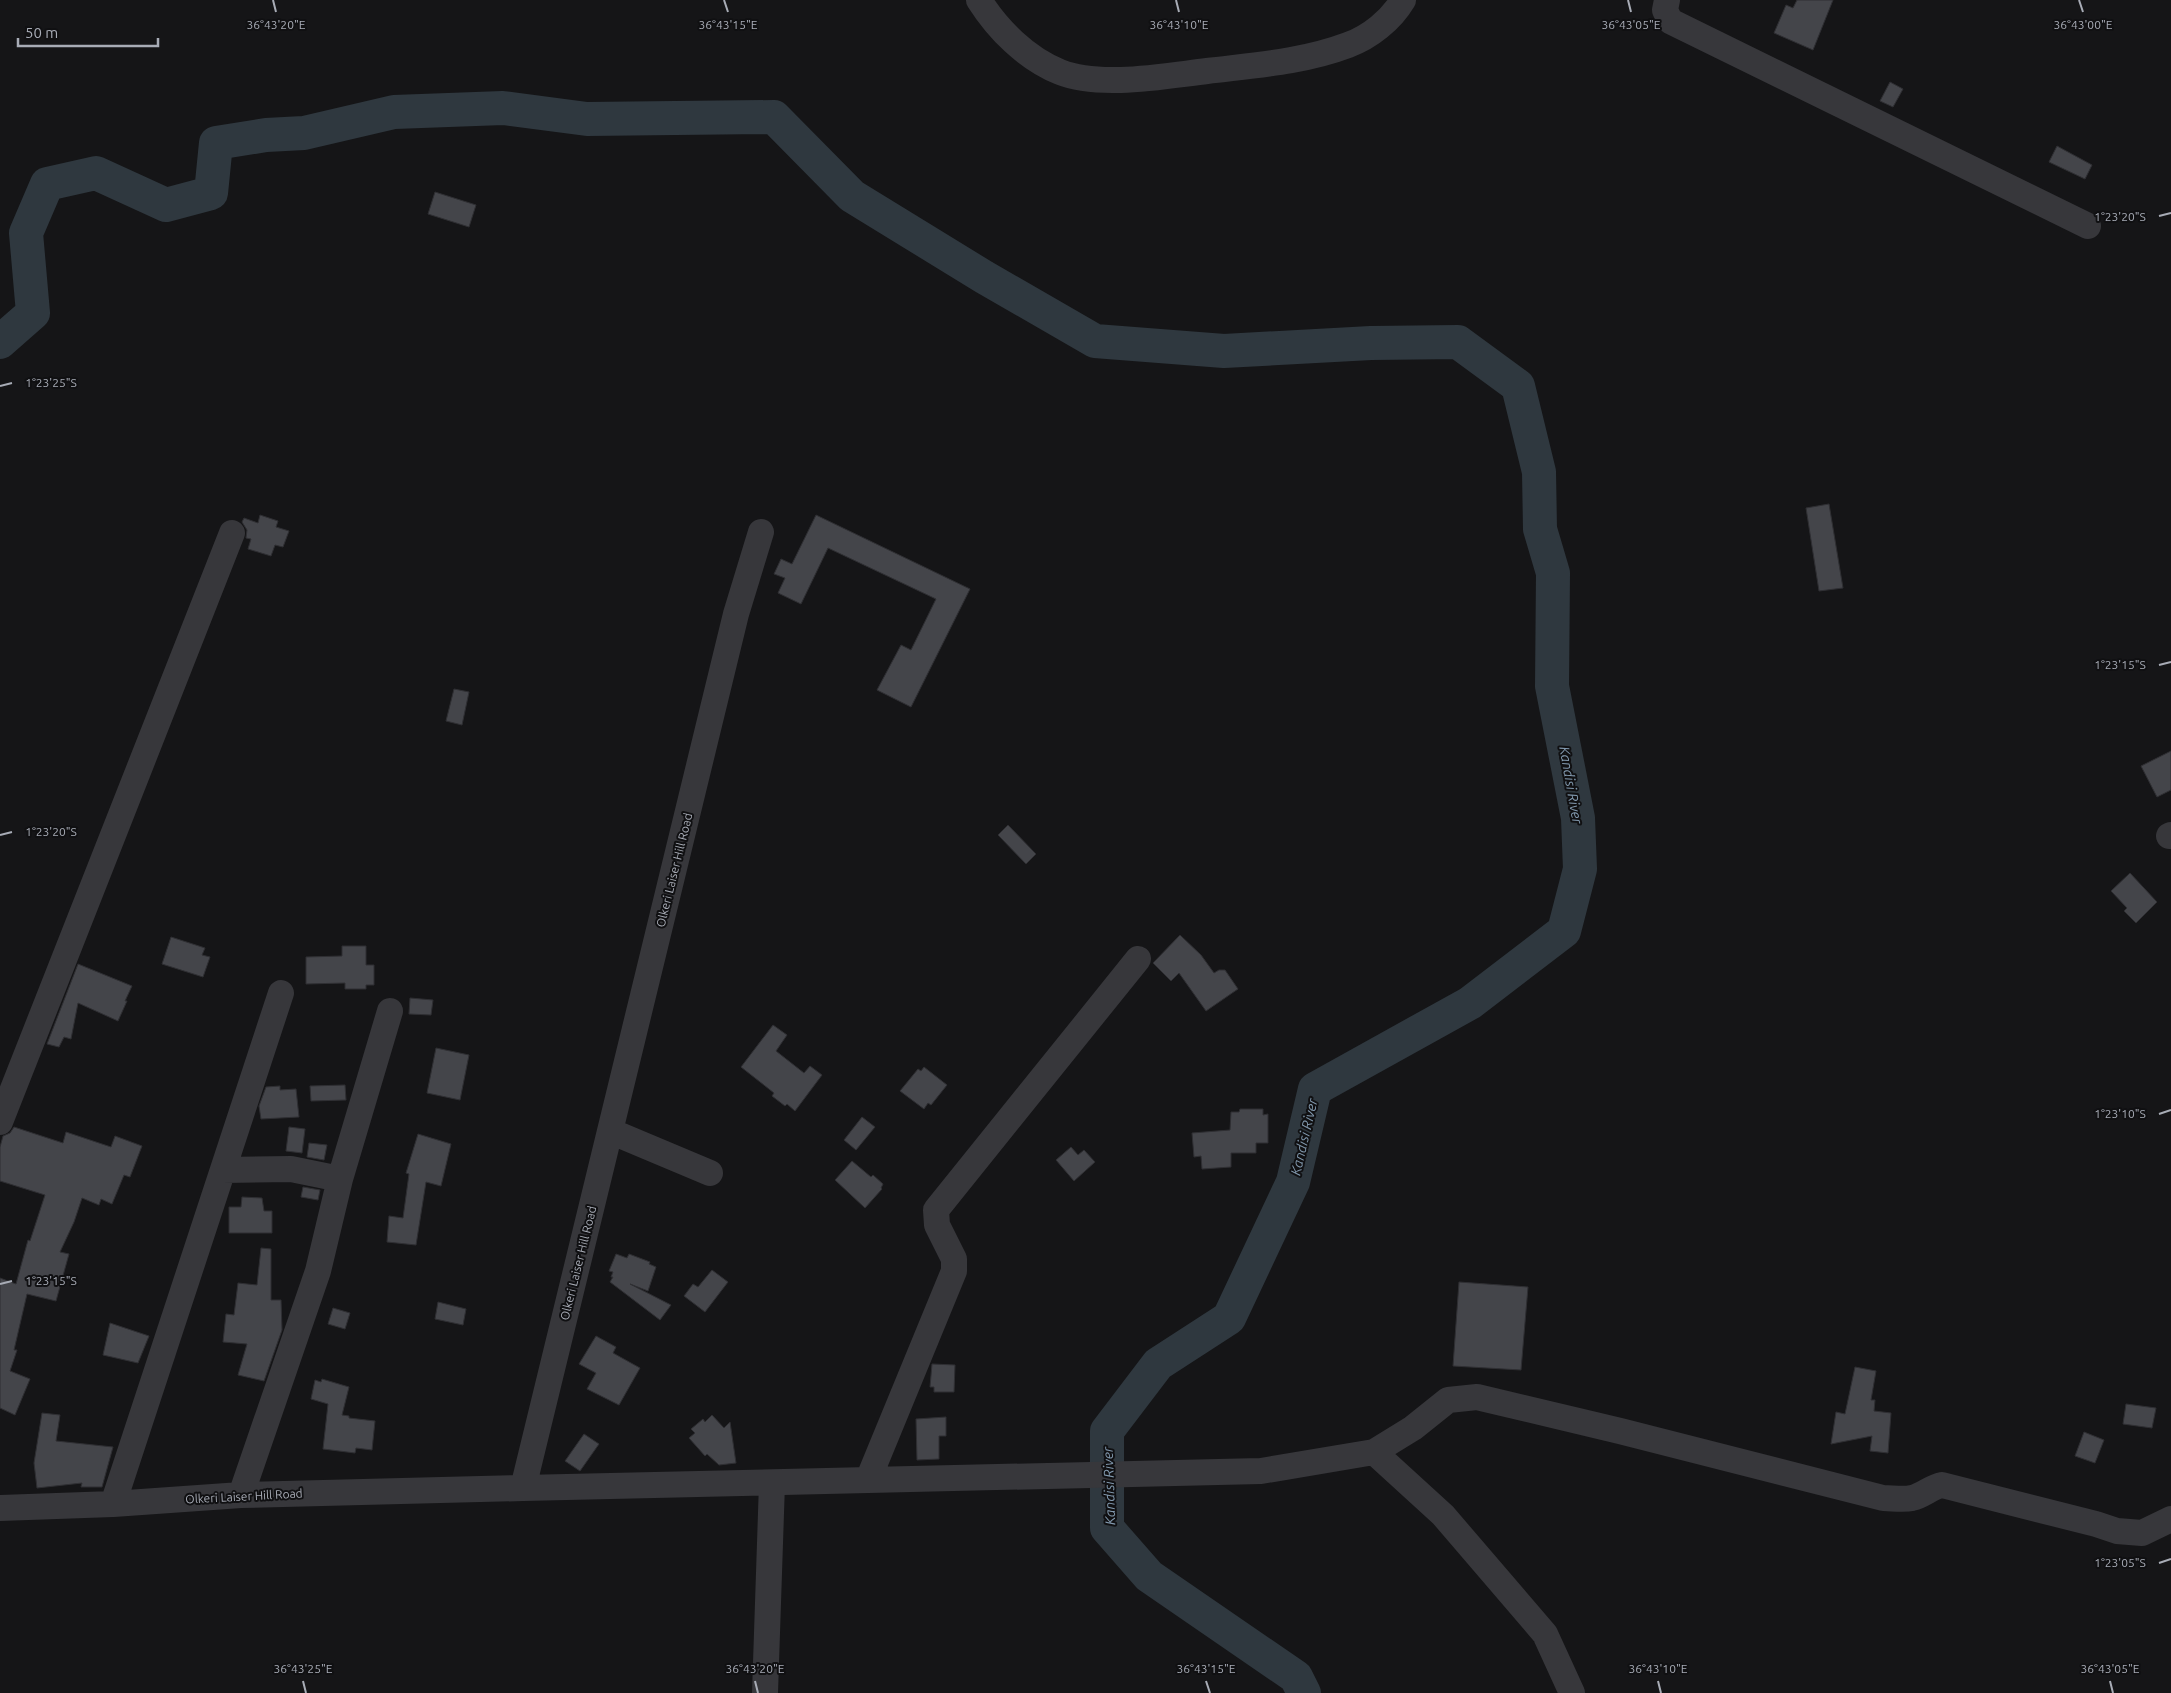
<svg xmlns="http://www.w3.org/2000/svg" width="2171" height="1693" font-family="Ubuntu,sans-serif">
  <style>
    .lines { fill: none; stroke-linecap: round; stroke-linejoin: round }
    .river { stroke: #2f383f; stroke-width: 34 }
    .building { fill: #44454a; stroke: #2f2f33 }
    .minor { stroke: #37373b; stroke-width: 26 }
    .ticks { fill: none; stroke: #a8acb6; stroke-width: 2 }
    .labels { text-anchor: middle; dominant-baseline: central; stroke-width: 4; stroke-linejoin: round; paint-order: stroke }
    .street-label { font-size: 12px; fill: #a8acb6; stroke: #101012 }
    .water-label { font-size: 14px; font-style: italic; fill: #8299ae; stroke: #101012 }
    .ticks-label { font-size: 12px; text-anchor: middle; fill: #a8acb6; stroke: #101012; stroke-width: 4; stroke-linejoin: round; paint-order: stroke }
  </style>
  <rect width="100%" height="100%" fill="#151517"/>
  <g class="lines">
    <path class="river" d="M0,342L33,313L26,233L47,184L96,173L166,205L211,193L216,143L266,135L304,133L394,112L503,108L587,119L774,117L852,196L984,277L1095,341L1224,351L1371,343L1458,342L1518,386L1539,472L1540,529L1553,573L1552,686L1578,818L1580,869L1564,931L1470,1003L1315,1089L1293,1182L1229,1318L1158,1364L1107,1431V1528L1149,1576L1296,1677L1304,1693"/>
  </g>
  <path class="building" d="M1797,0H1833L1813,50L1774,33L1786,5L1793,8Z
    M1890,82L1903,89L1893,107L1880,101Z
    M2057,146L2092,165L2085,179L2049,162Z
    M435,192L476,205L469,227L428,214Z
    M1829,504L1843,588L1819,591L1806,508Z
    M260,515L278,521L276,527L289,531L283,547L275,545L271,556L248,549L251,539L246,538L247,530L242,522L244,518L258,523Z
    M816,515L970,589L911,707L877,690L901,645L911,650L936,599L828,548L801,604L778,593L785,578L774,574L781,559L792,564Z
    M454,689L469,692L462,725L446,721Z
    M2171,751V790L2157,797L2141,766Z
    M1008,825L1036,854L1026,864L998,835Z
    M2130,873L2157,902L2136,923L2124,911L2127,908L2111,891Z
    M1180,935L1201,955L1214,973L1219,970H1225L1238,989L1206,1011L1179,973L1171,981L1153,963Z
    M171,937L205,948L202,955L210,957L203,977L162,964Z
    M342,946H366V965H374V985H366V989H345V983L306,984V957L342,956Z
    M78,964L132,986L125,1001H127L118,1021L78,1003L71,1039L64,1037L59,1047L47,1044Z
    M410,998L433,1000L431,1015L409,1014Z
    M773,1025L787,1035L776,1051L804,1073L810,1066L822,1075L795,1111L787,1104L785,1106L772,1096L774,1093L741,1067Z
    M436,1048L469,1055L460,1100L427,1093Z
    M924,1067L947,1085L931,1105L928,1103L924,1109L900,1091L918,1069L921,1071Z
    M345,1085L346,1100L311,1101L310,1086Z
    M280,1086V1090L296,1089L299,1117L261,1119L259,1106L266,1087Z
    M1240,1109H1263V1115L1268,1114V1143H1256V1153H1231V1167L1202,1169L1201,1156L1194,1157L1192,1133L1230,1130L1231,1112H1239Z
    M862,1117L875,1127L856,1150L844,1140Z
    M14,1127L63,1143L66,1132L111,1147L115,1136L142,1146L130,1177L124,1175L112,1204L101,1199L99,1205L82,1198L74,1222L60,1252L69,1254L56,1301L27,1294L14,1350H17L10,1371L30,1379L15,1415L0,1408V1278L16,1284L28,1240L30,1241L45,1195L0,1181V1147L3,1136L10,1133Z
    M289,1127L305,1129L302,1153L286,1151Z
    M418,1134L451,1144L441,1186L426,1182L416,1245L387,1242L389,1216L403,1218L409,1174L406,1173Z
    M309,1143L327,1145L324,1160L307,1157Z
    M1071,1147L1078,1155L1084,1150L1095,1162L1074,1181L1056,1160Z
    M852,1161L871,1177L873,1175L883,1184L881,1188L882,1189L865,1208L835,1180Z
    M303,1187L320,1190L318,1200L301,1197Z
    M242,1197L262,1198L264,1211H272V1233H229V1207H241Z
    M261,1248L271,1249V1300H281L282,1330L264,1381L238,1375L247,1344L223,1342L226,1314L234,1315L238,1283L257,1285Z
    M616,1254L627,1258L629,1254L650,1262L649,1264L656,1267L648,1291L630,1284L671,1305L660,1320L610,1282L613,1277H611L613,1272L609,1271Z
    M712,1270L728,1282L705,1312L684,1296L693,1284L698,1287Z
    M1459,1282L1528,1287L1521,1370L1453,1366Z
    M438,1302L466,1309L463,1325L435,1319Z
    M333,1308L350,1313L345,1329L328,1324Z
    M110,1323L149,1336L138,1363L103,1355Z
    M596,1336L616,1347L613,1353L640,1368L619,1405L587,1389L596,1373L579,1364Z
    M932,1364L955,1365L954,1392H934V1387H930Z
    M1855,1367L1876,1371L1871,1400H1875L1874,1411L1891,1413L1888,1453L1870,1451L1872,1436L1831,1444L1836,1412L1845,1414Z
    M322,1379L349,1387L342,1415L349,1416V1418L375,1421L372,1450L356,1448L355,1453L323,1449L328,1404L311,1399L315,1380L321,1382Z
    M2126,1404L2156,1408L2152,1428L2123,1424Z
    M42,1413L60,1415L56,1441L113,1447L102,1487H81L82,1483L37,1488L34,1463Z
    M712,1415L724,1428L730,1422L736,1463L719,1465L707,1454L705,1456L689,1438L695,1433L691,1429L703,1419L705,1422Z
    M946,1417V1436H939V1459L917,1460L916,1419Z
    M2084,1432L2104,1440L2095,1463L2075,1456Z
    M584,1434L599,1444L580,1471L565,1461Z"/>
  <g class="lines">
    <path class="minor" d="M979,0C998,30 1026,58 1060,72C1100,88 1164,76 1207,71C1255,65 1303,62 1348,45C1370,37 1391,20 1403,0
      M1667,0L1665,10L1670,21L2088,226
      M2169,836L2171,835
      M0,1122L232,533
      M610,1131L710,1173
      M223,1170L291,1169L340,1179
      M1374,1452L1443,1515L1545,1634L1572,1693
      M868,1480L954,1271V1259L937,1225L936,1210L1138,959
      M523,1488L1261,1471L1374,1452L1413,1428L1448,1400L1477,1397L1620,1431L1883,1498C1892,1498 1903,1500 1912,1498C1924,1495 1931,1487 1942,1485L2096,1524L2117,1531L2142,1533L2171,1519
      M241,1495L318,1271L340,1179L390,1011
      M113,1504L281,993
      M0,1508L113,1504L241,1495L523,1488L736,614L761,532
      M765,1693L772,1483"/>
  </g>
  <path class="ticks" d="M273,0L276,12M724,0L728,12M1176,0L1179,12M1628,0L1631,12M2079,0L2083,12M2159,216L2171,213M0,386L12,383M2159,665L2171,662M0,835L12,832M2159,1114L2171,1110M0,1284L12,1281M2159,1563L2171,1559M303,1681L306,1693M755,1681L758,1693M1206,1681L1210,1693M1658,1681L1661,1693M2110,1681L2113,1693"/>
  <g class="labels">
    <g class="street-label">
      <text transform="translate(674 870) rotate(-76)">Olkeri Laiser Hill Road</text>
      <text transform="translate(578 1263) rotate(-76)">Olkeri Laiser Hill Road</text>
      <text transform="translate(244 1496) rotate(-3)">Olkeri Laiser Hill Road</text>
    </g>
    <g class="water-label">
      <text transform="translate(1571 785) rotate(80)">Kandisi River</text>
      <text transform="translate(1304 1137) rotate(-77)">Kandisi River</text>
      <text transform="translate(1109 1486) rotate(-92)">Kandisi River</text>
    </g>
  </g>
  <g class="ticks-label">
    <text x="276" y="29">36°43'20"E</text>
    <text x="728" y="29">36°43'15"E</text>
    <text x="1179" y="29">36°43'10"E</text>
    <text x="1631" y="29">36°43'05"E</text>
    <text x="2083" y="29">36°43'00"E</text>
    <text x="2120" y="221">1°23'20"S</text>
    <text x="51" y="387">1°23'25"S</text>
    <text x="2120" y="669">1°23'15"S</text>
    <text x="51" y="836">1°23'20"S</text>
    <text x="2120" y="1118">1°23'10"S</text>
    <text x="51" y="1285">1°23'15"S</text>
    <text x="2120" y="1567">1°23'05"S</text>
    <text x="303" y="1673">36°43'25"E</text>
    <text x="755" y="1673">36°43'20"E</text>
    <text x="1206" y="1673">36°43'15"E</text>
    <text x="1658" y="1673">36°43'10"E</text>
    <text x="2110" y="1673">36°43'05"E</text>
  </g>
  <path d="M18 38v8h140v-8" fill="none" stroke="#a8acb6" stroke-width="2.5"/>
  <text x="25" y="38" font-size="15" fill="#a8acb6" stroke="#101012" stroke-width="4" paint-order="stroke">50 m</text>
</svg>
